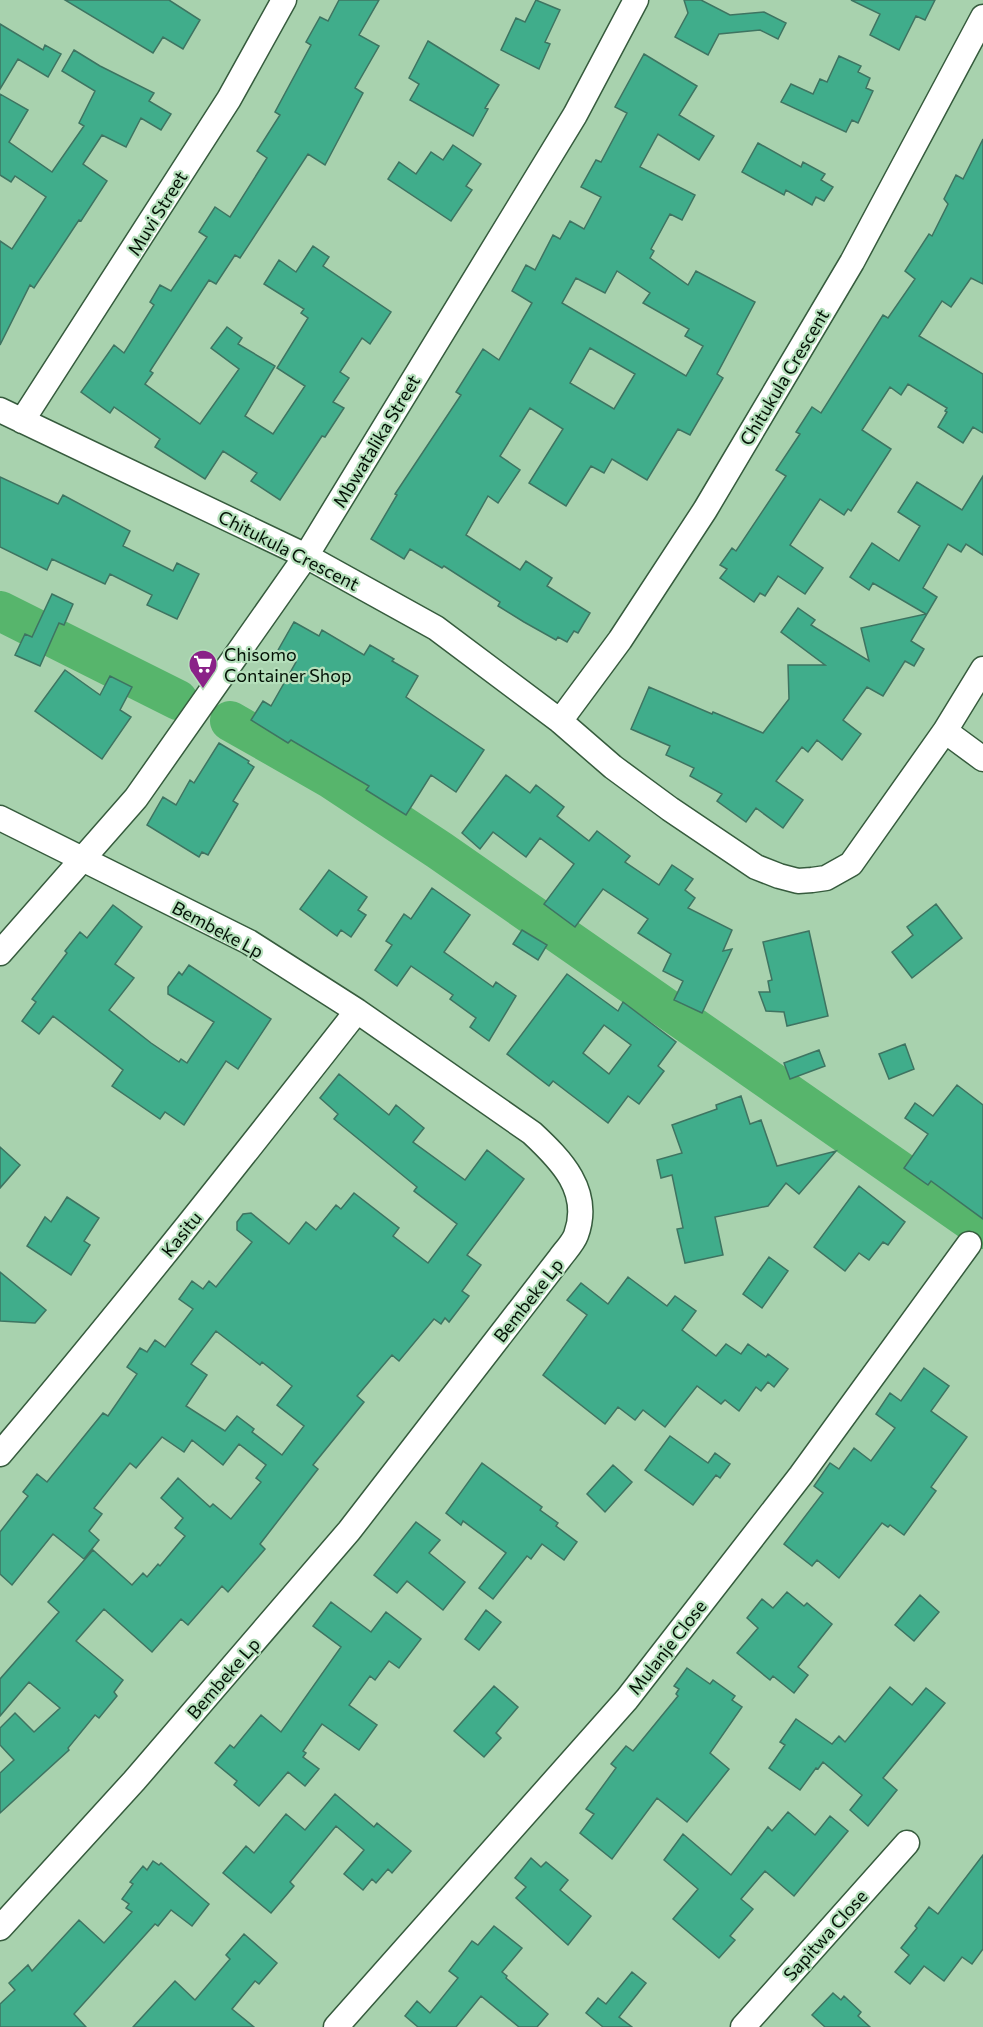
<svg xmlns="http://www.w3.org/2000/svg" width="983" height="2027" font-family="Commissioner,sans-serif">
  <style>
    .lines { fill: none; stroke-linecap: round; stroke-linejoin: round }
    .river { stroke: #57b56c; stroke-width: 40 }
    .building { fill: #40ad8b; stroke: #3e7461; stroke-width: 1.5; fill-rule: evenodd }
    .minor-casing { stroke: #365b3d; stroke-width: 27 }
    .minor { stroke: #fff; stroke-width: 24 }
    .labels { text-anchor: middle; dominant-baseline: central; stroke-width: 4.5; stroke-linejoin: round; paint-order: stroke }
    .street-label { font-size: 18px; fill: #031105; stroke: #b5dfbb }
    .poi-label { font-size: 18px; fill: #031105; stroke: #b5dfbb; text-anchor: start }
  </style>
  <rect width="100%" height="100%" fill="#a8d2ae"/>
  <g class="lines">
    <path class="river" d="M0,611L178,700
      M230,721L330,778L439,850L983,1229"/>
  </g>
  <path class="building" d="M65,0H169L200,20L183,49L163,37L153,53Z
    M339,0H379L359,35L379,46L355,88L363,93L325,165L308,154L240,258L235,255L216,284L209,280L150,371L153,373L145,384L200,424L239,369L211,348L227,327L242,338L238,344L275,366L245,416L273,434L305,386L277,368L308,318L301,313L304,309L264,284L279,260L296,272L313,246L329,257L323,266L391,312L370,344L362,338L340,372L349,378L333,402L344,408L325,437L322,436L280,500L251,481L257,473L223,451L205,479L155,447L160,439L114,407L110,413L81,392L114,345L124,353L154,305L150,302L160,285L171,291L207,237L199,232L215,207L230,217L267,158L257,151L280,115L275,112L311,45L306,42L320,17L328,21Z
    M536,0L560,10L545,42L550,44L539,69L501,50L516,18L525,22Z
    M684,0H701L730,15L764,12L786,23L778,39L760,30L719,34L708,55L675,37L688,13Z
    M851,0H935L925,20L916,16L899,50L870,35L880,14Z
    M0,24L43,50L45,45L61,54L48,77L18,59L0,89Z
    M428,41L499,85L485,108L488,109L473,136L410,100L419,84L409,78Z
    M74,50L100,66L154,93L149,101L171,114L161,130L141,118L126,147L102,135L83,164L107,181L81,221L79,220L34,288L30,285L0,345V241L12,249L46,197L15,176L11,182L0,175V94L28,110L9,142L52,172L84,126L79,123L95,91L62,71Z
    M644,54L697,86L679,115L714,136L699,160L658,134L640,167L695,195L682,220L670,214L651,249L654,251L650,258L688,285L696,271L755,302L717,374L723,378L690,435L678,429L647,480L612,459L604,473L591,466L566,506L529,483L563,429L530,408L500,456L520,470L498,503L488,496L466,535L520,570L526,561L552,578L547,586L590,613L578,633L574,631L567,642L558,637L556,640L524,622L498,606L500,602L444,566L442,568L410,549L404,559L371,539L397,495L395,494L461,395L456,392L483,349L499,360L532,303L512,291L526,265L535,270L553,235L560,239L570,221L584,229L601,197L581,187L596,160L601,162L627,113L615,107ZM617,271L650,293L643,303L689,329L685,336L703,346L686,376L562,303L576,278L605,293ZM590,348L635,374L614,409L570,383Z
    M839,56L861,66L858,72L870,78L866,88L873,91L858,123L852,120L846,132L781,102L791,84L813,94L820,79L827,82Z
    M983,139V284L971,278L951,307L942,301L919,336L983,374V433L973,427L963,443L938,427L947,412L945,411L947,408L908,384L901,395L890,387L862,430L891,449L851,511L848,509L844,515L820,499L790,545L823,568L805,594L778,576L765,596L760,593L754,602L720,578L727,569L720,565L732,548L736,551L786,476L776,470L800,434L796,432L812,407L821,413L883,315L888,318L915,279L905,271L929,234L932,236L948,204L944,199L956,175L963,179Z
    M758,143L801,167L803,162L825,174L821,180L833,187L824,201L816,197L812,205L786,190L784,195L742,172Z
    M453,145L481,164L466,186L472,190L451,221L388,179L399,162L416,174L431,152L443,160Z
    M983,476V555L966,544L961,552L948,544L923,588L937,597L911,641L924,649L914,666L905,661L883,696L867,687L843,720L861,734L842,760L817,740L808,752L802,747L776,781L803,800L783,828L756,808L746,822L717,801L722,794L690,776L694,768L666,755L670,746L631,729L649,687L712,714L713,712L763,733L789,699L788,665H825L781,632L798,608L815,620L811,625L869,661L861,628L926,614L873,583L869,590L850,577L872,543L899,561L920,526L898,512L917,482L962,510Z
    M0,477L58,504L63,495L130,531L123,546L173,571L177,563L199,574L177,619L147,605L152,595L110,574L105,584L52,559L47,570L0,547Z
    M52,594L73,604L64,625L59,623L40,666L15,655L25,634L32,637Z
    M294,622L319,636L322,630L364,655L370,645L394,659L392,661L418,676L406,697L484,750L456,792L431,775L406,815L366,790L369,786L291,740L288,743L251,720L263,701L271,706L296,662L277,652Z
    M65,670L100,695L110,676L132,687L120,710L131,717L102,759L35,711Z
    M219,743L249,761L248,763L254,767L233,801L238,804L208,855L202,852L199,857L147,825L163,797L176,805L190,780L194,783Z
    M506,775L530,793L536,785L564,807L557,816L589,841L597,831L630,856L625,862L659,885L672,865L693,879L685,890L695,898L688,908L732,930L723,951L732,949L702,1013L674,1000L683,981L663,971L671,954L638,933L648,919L603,889L575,927L544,904L574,864L540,838L526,857L493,832L480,849L462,833Z
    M329,870L367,897L358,910L366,915L351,937L341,930L337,936L300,909Z
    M432,888L470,915L444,952L493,987L496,982L516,996L489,1041L470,1027L476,1018L450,999L453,995L411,966L397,986L375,970L392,945L386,941L404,914L411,919Z
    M936,904L962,938L912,978L892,952L913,935L907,927Z
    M113,905L142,927L115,964L134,978L109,1010L151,1043L179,1062L181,1059L187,1063L214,1022L168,994V987L179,972L182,975L189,965L271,1019L238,1069L226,1061L184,1125L165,1112L160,1119L112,1086L123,1070L53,1016L39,1034L22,1021L36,1002L32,999L67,953L65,951L80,932L87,938Z
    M522,930L547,945L538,960L513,944Z
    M809,931L828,1016L787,1026L784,1012L766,1011L759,992H770L768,981L772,980L763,942Z
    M567,974L618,1011L623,1002L676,1042L658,1066L664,1071L639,1104L628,1096L608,1123L553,1081L549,1086L507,1054ZM604,1025L631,1045L609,1074L583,1053Z
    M905,1044L914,1069L889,1079L879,1054Z
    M819,1050L825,1066L790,1079L784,1063Z
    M339,1074L389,1115L396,1105L424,1128L413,1142L465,1180L487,1150L524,1179L467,1255L481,1265L462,1291L469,1296L449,1322L445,1318L441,1324L434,1319L399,1361L392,1355L357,1396L364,1402L313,1465L318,1469L260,1544L265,1549L228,1592L222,1586L188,1625L181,1619L152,1652L104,1609L76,1641L123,1680L114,1692L117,1696L99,1718L95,1715L68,1748L69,1750L0,1813V1773L14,1760L0,1745V1728L15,1713L34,1732L60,1708L29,1682L0,1716V1679L59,1612L48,1602L93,1550L132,1585L143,1573L147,1577L158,1564L160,1566L185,1536L175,1528L183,1518L161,1498L178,1478L210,1507L213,1504L231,1519L261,1482L256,1478L266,1465L239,1444L223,1465L192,1440L184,1452L162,1437L136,1468L130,1463L94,1508L102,1514L89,1531L99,1540L84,1559L53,1534L12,1585L0,1574V1532L28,1496L23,1492L37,1474L47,1482L103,1413L108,1416L137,1374L127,1367L140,1348L147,1352L155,1340L165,1347L193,1309L179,1299L192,1281L203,1289L209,1281L216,1287L252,1242L237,1230V1222L243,1214L251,1213L289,1244L306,1222L316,1230L336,1205L341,1209L354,1193L399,1228L393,1236L428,1263L457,1224L414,1191L417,1187L334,1119L338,1114L320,1098ZM216,1331L260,1365L262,1362L292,1386L277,1405L304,1426L282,1455L252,1432L254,1429L237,1416L225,1431L186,1406L207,1375L191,1364Z
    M957,1085L983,1105V1219L931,1181L928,1185L904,1168L928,1134L905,1118L915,1103L933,1116Z
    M741,1096L750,1124L761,1120L777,1166L836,1151L799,1194L786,1183L768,1206L715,1217L723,1255L685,1263L677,1229L683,1228L672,1175L661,1178L657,1160L682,1153L672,1125L717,1109L716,1105Z
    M0,1147L20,1165L0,1188Z
    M859,1186L905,1222L888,1245L883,1242L869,1260L859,1253L845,1271L814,1247Z
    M67,1197L99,1218L84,1241L90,1245L71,1275L27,1246L45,1217L51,1222Z
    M769,1257L788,1271L762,1308L743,1294Z
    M0,1272L46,1310L35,1323L0,1321Z
    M628,1277L667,1306L675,1296L696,1311L682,1330L716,1356L726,1344L741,1354L748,1344L766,1357L768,1354L788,1369L774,1387L768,1382L761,1391L756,1387L739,1411L725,1400L721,1404L697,1386L665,1427L643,1410L635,1420L618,1407L605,1424L543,1375L587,1315L567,1300L581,1283L608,1304Z
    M924,1368L949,1386L931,1411L967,1437L931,1487L936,1491L904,1535L890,1525L888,1527L882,1523L839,1578L817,1560L812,1566L784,1544L823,1493L814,1486L830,1463L839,1469L854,1448L871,1461L895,1428L876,1414L890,1393L901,1401Z
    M670,1436L708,1463L715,1453L730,1464L720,1478L716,1475L693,1505L645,1470Z
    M482,1463L542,1507L540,1510L558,1523L556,1526L577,1542L564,1560L542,1544L531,1559L527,1556L493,1599L479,1588L506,1553L463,1521L461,1525L446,1513Z
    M613,1465L632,1482L605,1512L587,1494Z
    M416,1522L440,1540L429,1553L465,1582L443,1610L407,1581L397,1593L374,1575Z
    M787,1592L804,1606L807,1603L832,1624L798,1667L808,1675L794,1693L773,1676L770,1680L737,1653L758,1628L747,1618L762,1599L773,1608Z
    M920,1595L939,1612L914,1641L895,1625Z
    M331,1602L371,1632L386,1612L421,1639L399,1668L389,1661L375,1680L370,1676L349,1705L377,1725L359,1750L322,1724L303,1751L306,1753L303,1757L319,1769L305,1786L288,1772L259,1806L234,1785L237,1781L215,1763L230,1745L234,1748L261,1715L281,1732L341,1647L313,1626Z
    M486,1610L501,1622L479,1650L465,1639Z
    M687,1668L710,1684L713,1680L735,1696L732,1700L742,1707L710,1753L729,1769L687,1822L657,1798L612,1859L580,1833L594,1814L586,1809L616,1768L611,1764L626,1746L633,1751L678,1696L676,1694L679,1689L674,1686Z
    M494,1686L518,1707L496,1733L501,1738L484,1757L454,1731Z
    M890,1687L912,1705L926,1688L945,1703L883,1778L897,1790L868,1826L850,1810L862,1795L823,1762L818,1769L816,1768L800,1790L769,1768L785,1745L780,1742L796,1719L832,1744L839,1736L845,1742Z
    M335,1794L374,1827L377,1823L411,1851L392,1873L388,1869L376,1883L372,1879L363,1890L344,1874L364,1850L336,1826L290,1882L294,1886L271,1913L223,1873L246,1846L254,1853L286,1814L305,1830Z
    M788,1812L815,1835L830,1816L848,1831L794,1896L765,1871L741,1899L753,1909L730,1936L735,1940L719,1958L673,1919L698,1889L664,1860L683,1834L731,1875L768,1827L772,1831Z
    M983,1855V1949L972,1964L962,1957L944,1981L924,1966L910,1984L895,1972L909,1955L901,1948L917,1928L915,1926L929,1907L938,1914Z
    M531,1858L541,1867L546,1862L568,1880L560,1890L591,1916L568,1945L516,1898L526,1887L515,1878Z
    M153,1861L159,1865L161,1863L209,1904L192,1926L171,1910L158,1926L155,1924L74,2014L86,2027H0V2004L15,1990L9,1983L28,1965L32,1971L79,1920L104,1943L132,1912L126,1908L129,1904L122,1899L133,1884L130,1882L143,1866L147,1870Z
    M494,1926L522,1948L502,1972L507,1976L506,1978L548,2014L537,2027H519L481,1996L456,2027H418L405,2016L417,2001L430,2013L458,1978L449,1971L472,1941L478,1945Z
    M244,1934L277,1963L259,1984L255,1981L232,2009L254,2027H133L175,1981L195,2000L230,1959L226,1955Z
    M632,1972L646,1983L619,2017L632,2027H603L586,2013L598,1998L606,2004Z
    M833,1993L841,2000L844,1996L861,2012L858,2016L870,2027H825L812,2015Z"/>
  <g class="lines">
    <g class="minor-casing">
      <path id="minor" d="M0,410L306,556L436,628L560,721L613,767L670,809L756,867L779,876L798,881L812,880L826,878L851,864L945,731L983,669
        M22,421L229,99L284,0
        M560,721L620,640L705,510L852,262L983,17
        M945,731L983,759
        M0,818L249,942L357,1011L532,1133C561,1160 592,1191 576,1235C573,1243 565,1251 560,1258L349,1531L134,1781L0,1928
        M0,953L136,798L306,556L575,115L636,0
        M0,1454C123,1309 240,1160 357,1011
        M336,2027L627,1699L801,1475L969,1244
        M743,2027L907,1843"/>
    </g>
    <use href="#minor" class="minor"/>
  </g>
  <defs>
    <g id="supermarket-pin" transform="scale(1.5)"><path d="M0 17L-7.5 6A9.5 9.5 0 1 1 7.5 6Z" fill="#8a2288" stroke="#b5dfbb"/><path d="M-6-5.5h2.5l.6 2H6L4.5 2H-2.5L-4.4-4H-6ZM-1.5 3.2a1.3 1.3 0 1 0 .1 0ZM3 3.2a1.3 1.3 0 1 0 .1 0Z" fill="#fff"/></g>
  </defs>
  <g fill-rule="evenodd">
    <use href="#supermarket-pin" x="203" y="664"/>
  </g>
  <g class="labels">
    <g class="street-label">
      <text transform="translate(157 213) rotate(-58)">Muvi Street</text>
      <text transform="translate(784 377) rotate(-59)">Chitukula Crescent</text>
      <text transform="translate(376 441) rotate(-59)">Mbwatalika Street</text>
      <text transform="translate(289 550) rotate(27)">Chitukula Crescent</text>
      <text transform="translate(218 929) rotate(28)">Bembeke Lp</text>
      <text transform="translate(181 1234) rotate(-51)">Kasitu</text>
      <text transform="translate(528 1300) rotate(-52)">Bembeke Lp</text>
      <text transform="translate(667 1647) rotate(-52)">Mulanje Close</text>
      <text transform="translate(223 1678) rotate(-49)">Bembeke Lp</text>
      <text transform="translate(825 1935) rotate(-48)">Sapitwa Close</text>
    </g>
    <g class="poi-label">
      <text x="224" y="654">Chisomo<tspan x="224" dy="21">Container Shop</tspan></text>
    </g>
  </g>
</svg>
